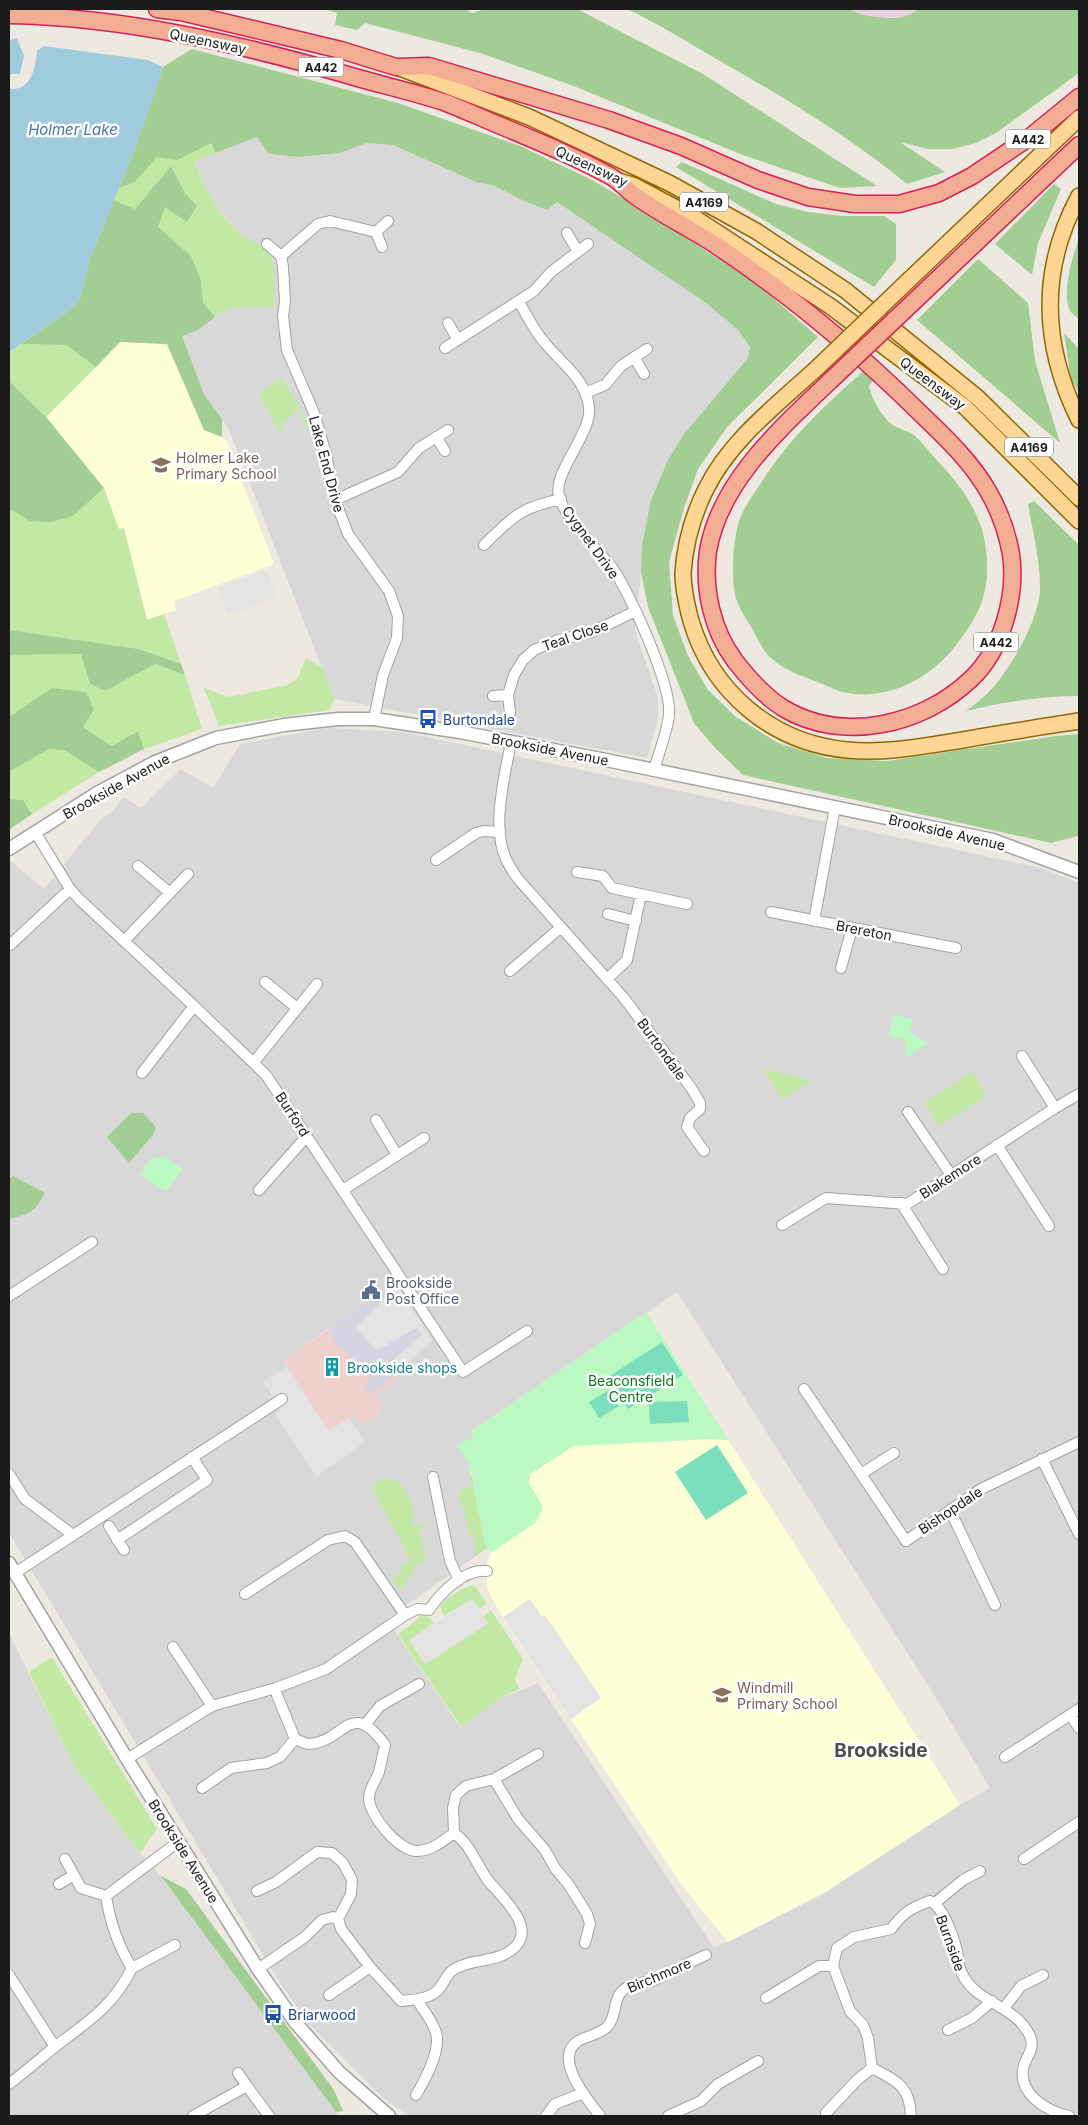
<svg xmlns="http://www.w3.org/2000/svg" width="1088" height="2125" font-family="Inter,sans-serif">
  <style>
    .residential { fill: #d9d8d8; fill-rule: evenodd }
    .commercial { fill: #efd1ce }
    .industrial { fill: #e6d1e1 }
    .education { fill: #fdffd6 }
    .grass { fill: #c2e9a4 }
    .forest { fill: #a2cd93 }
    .park { fill: #bafac2 }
    .pitch { fill: #7bdebd }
    .parking { fill: #e3e3e3 }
    .plaza { fill: #d5d4e2 }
    .water { fill: #9fcbdc }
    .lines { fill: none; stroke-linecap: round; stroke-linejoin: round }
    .minor-casing { stroke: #a2a2a2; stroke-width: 12 }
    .tertiary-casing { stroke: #a2a2a2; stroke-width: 15 }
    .primary-casing { stroke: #916800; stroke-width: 18 }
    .trunk-casing { stroke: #d72156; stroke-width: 19 }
    .minor { stroke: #fff; stroke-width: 10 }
    .tertiary { stroke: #fff; stroke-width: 12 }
    .primary { stroke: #fdd595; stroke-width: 15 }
    .trunk { stroke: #f2ad94; stroke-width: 16 }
    .primary-bridge-casing { stroke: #916800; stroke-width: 18; stroke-linecap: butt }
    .trunk-bridge-casing { stroke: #d72156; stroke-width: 19; stroke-linecap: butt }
    .primary-bridge { stroke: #fdd595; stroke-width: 15 }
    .trunk-bridge { stroke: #f2ad94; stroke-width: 16 }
    .labels { text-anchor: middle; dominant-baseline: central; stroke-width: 5; stroke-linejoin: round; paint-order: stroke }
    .shield { fill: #fff; stroke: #5f5f5f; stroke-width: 1 }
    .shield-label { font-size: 12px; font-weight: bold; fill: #1b1b1b }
    .street-label { font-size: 14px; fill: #1b1b1b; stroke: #fff }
    .education-label { font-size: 14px; fill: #785e54; stroke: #fff; text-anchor: start }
    .transit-label { font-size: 14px; fill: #164399; stroke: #fff; text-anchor: start }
    .service-label { font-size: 14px; fill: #4e5e75; stroke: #fff; text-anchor: start }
    .culture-label { font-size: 14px; fill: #0d838f; stroke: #fff; text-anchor: start }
    .park-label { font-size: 14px; fill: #0a7818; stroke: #fff }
    .water-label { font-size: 15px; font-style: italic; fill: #4774aa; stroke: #fff }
    .district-label { font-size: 19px; font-weight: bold; fill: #4e4e4e; stroke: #fff }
  </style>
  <rect width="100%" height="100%" fill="#ede9e0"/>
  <path class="residential" d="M257,137L269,154L298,157L340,153L367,143L393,145L476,182L495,186L524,201L546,209L557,202L706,303L738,330L750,347L748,358L684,434L668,460L651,500L642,545L641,572L635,630L658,698V719L647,758L334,699L229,430L204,394L182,336L198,330L221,313L231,308L275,307L267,250L238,233L221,213L209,195L194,160Z
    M328,728L403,732L1041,868L1079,883V2116H409L383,2098L308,2023L279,1981L9,1533V1219L10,1218L14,1176L9,1179V860L44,889L101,819L111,812L124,797L141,808L181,769L213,788L240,744ZM677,1292L938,1701L990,1788L960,1805L824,1893L714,1948L538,1683L499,1699L460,1727L387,1619L486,1549L469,1465L474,1438L471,1431ZM335,1324L377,1396L379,1407L354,1416L283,1360Z
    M9,1633L73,1764L140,1853L161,1876L339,2116H9Z"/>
  <path class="commercial" d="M397,1286L432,1340L377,1396L383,1405L379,1407L381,1413L363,1426L353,1416L329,1431L283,1360L391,1288Z"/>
  <path class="industrial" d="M850,9H919L908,16L879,18L854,12Z"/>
  <path class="education" d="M120,342L167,344L204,430L222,437L227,442L274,564L174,601L176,610L147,620L124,528L119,530L104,488L46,417Z
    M708,1439L728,1440L960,1805L824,1893L728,1942L684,1888L503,1618L487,1589V1562L492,1552L535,1523L543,1507L529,1483L530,1474L574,1446Z"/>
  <path class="grass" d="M212,143L215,153L194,161C205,187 216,212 238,232C246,239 260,242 267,250C278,263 274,291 275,307L231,308L215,317L203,303L201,280L191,256L157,227L165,207L197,206L185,193L171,166L135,209L114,200L119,188L135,182L157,157L177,160Z
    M21,344L66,345L96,367L46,417L9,381V352Z
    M282,378L311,428L308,430L297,409L292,412L294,415L280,423L284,430L279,432L259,394Z
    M104,488L119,529L124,528L147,620L164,614L181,664L139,649L9,630V509L30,521L73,516Z
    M81,654L90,684L105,691L155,664L185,675L202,729L144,749L137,731L112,746L83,727L53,688L9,717V655Z
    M306,658L322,667L334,699L329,710L219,726L204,688L228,697L288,685L298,678Z
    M49,749L64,750L99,772L32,814L23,800L9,799V772Z
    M763,1069L812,1080L782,1100Z
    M972,1072L985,1093L982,1099L939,1126L924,1103Z
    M471,1474L486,1549L476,1556L474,1534H469L464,1511L458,1496L463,1488L472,1486L469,1475Z
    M384,1478L385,1480H397C410,1494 411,1501 415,1519L412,1521L413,1526L423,1523L424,1528L419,1529L426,1561L413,1566L415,1572L405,1579L408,1584L399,1589L392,1578L402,1571L399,1567L411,1560L373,1490L376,1482Z
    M474,1585L487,1604L479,1609L472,1599L444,1616L441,1611V1605C449,1596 462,1587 474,1585Z
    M491,1610L523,1659L515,1679L519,1689L499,1699L461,1727L398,1634L419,1618L420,1615L427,1616L434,1623L409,1640L425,1664L488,1623L483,1616Z
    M52,1657L157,1829L140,1853L73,1764L29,1672Z"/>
  <path class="forest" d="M324,9H465L472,13L485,9H577L703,74L877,186L840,188L743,155L571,85L480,53L365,23L357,30L335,25L337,13Z
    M627,9H849C862,17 894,21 908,15C912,14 916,11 919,9H1079V73L996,133L976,143L952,149H928L900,142L945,172L907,184C850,137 785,98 720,61C689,43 659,24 627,9Z
    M192,49L398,103L520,146L592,180L648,213L758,285L818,337L727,427L698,469L684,508L669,562L673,615L688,656L708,690L736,717L778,743L827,758L887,761L1056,736L1079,734V836L1051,843L743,775L715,748L694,723L648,607L641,572L642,545L651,500L668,460L684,434L748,358L750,347L738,330L706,303L557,202L547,210L524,201L495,186L476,182L393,145L367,143L340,153L298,157L269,154L257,137L215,153L212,143L177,160L157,157L135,182L119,188L136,146L163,67Z
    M682,162L776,204L808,212L842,216H884L896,224V260L874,287L676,167Z
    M171,166L185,193L197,206L187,222L165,207L158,227L191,256L201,280L203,303L215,317L198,330L182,336L204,394L222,419V437L204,430L167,344L120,342L96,367L66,345L21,344L67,312L80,299L90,259L114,200L135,209Z
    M1054,184L1061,189L1038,243L1032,275L995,244Z
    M1079,238V319C1077,317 1072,314 1070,311C1061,295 1073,254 1079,238Z
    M978,259L1028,303L1035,361L1060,443L917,320Z
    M1064,333L1079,349V392L1071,380Z
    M867,368L876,376L869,386C871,398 883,419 894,426C900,429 908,431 914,435C921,441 928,450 935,458C965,490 986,518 987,564C988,596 978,616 960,640C933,678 886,704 839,691C831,688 823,684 815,681C801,676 783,669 772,659C764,652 758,640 753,630C747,620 738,607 735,595C731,574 733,541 739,521C744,507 753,495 761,483C791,436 825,405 867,368Z
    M9,381L46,417L104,488L73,516L51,522L30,521L9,509Z
    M1034,501L1079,545V696C1041,696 1003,702 966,711C973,705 981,700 987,694C1009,672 1040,619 1040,588C1040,560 1033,532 1028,504Z
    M9,630L139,649L181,664L185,675L155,664L105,691L90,684L81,654L9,655Z
    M52,688L86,692L94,709L83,727L112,746L138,731L144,749L99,772L64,750L49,749L9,772V717Z
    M9,799L23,800L32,814L9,830Z
    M131,1113H143L156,1127L153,1135L129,1163L107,1137Z
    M13,1176L45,1193C35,1212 29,1214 9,1219V1179Z
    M161,1876L186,1889L334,2090L343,2111L336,2112Z"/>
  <path class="park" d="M894,1014L913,1020L910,1033L927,1043L906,1058L905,1040L889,1036Z
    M164,1156L182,1169L166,1192L139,1174L151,1159Z
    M646,1312L728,1440L708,1439L574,1446L530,1474L529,1483L543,1507L535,1523L492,1552L486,1549L470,1465L457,1445L473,1438L471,1432Z"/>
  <path class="pitch" d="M662,1342L683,1375L628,1409L608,1377Z
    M609,1390L619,1406L599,1418L589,1402Z
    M687,1401L689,1422L650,1424L649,1402Z
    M717,1445L748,1493L706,1520L675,1472Z"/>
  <path class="parking" d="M266,570L276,597L228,615L218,588Z
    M397,1286L432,1340L398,1371L390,1362L421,1335L417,1328L376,1352L356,1326Z
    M287,1366L329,1431L349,1418L365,1442L316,1477L275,1414L281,1409L263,1382Z
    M472,1599L488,1624L425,1664L409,1640Z
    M530,1599L542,1617L545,1615L601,1698L571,1719L503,1617Z"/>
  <path class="plaza" d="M391,1288L393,1290L356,1327L376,1351L417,1328L421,1335L390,1362L398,1371L372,1395L365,1386L371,1379L343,1348L340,1349L328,1329Z"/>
  <path class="water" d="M17,38L24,56L20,74H9V44L11,40Z
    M44,46L148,60L163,67L136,146L90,259L80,299L67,312L9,352V89C32,91 35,68 37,51Z"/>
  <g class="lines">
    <g class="minor-casing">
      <path id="minor" d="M376,232L388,221
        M567,233L577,250
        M267,244L281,256
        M519,302C527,315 534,331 545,343C561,363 586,379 589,407C592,434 553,471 559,496C564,517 596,548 610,565C629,589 672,686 669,715C667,733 659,752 654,770
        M448,323L458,340
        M445,348L534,291L551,272L588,244
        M634,357L644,374
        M585,393L605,385L621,366L647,349
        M436,437L445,451
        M335,500L398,472L419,448L448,430
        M484,545C513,516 520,508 561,499
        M493,696L508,695
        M510,713L508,695L514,675L523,660L534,650L558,640L590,633L636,611
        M374,719L383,675L397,638L398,616L389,591L348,534L335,500L326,454L314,413L287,350L283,316L285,301L283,267L281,256L318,224L330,221L376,232L382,247
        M511,742C505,775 491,826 506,859C509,866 514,873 518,879L624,998L692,1089L700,1103V1109L690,1118L687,1127L704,1151
        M35,832L70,889L79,899L194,1006L266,1075L463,1372L527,1331
        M436,860L476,833L484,831L500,832
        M138,866L170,893
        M577,872L603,876L612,888L687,904
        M771,912L956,948
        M608,914L636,921
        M814,921L835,807
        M124,941L188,874
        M10,945L70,889
        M841,968L852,928
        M510,971L560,928
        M607,979L627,960L641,894
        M265,982L297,1008
        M1022,1056L1055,1108
        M254,1062L317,984
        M142,1073L194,1006
        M908,1112L951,1175
        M376,1120L397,1155
        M997,1145L1049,1226
        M259,1190L307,1136
        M343,1190L424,1138
        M901,1203L943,1269
        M782,1225L826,1198L907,1204L1055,1108L1079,1094
        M9,1296L92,1242
        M804,1389L906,1541L981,1489L1079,1442
        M1042,1459L1079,1534
        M9,1474L25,1499L73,1535
        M861,1474L894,1453
        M433,1477L450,1561L459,1580
        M950,1510L995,1605
        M109,1526L124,1550
        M117,1540L207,1480L192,1457
        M15,1573L282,1399
        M245,1594L328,1540L345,1536L355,1542L405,1615
        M173,1647L212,1706
        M276,1688L277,1695L295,1739
        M1071,1716L1079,1728
        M365,1725L380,1706L419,1684
        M1005,1757L1079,1709
        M127,1759L212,1706L276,1688L326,1669L405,1615L417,1609L429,1610C441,1592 464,1569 487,1571
        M494,1779L518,1819L545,1850L555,1868L569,1885L587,1914L590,1924L585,1943
        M202,1788L231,1768L267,1763L280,1757L295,1739C299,1740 305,1744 309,1744C345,1742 350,1697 385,1745C383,1754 381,1763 379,1772C376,1780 369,1789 369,1798C369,1815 398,1850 416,1851C431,1851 442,1842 454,1833C471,1845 475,1862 487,1879C498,1894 536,1925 516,1946C499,1964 473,1957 453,1970C446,1974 444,1985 437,1991C428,1999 413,2000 401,2001L370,1967L341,1929L338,1919L333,1917L322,1920L305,1937L258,1969
        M454,1833L453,1808L456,1795L466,1786L494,1779L538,1754
        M65,1859L81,1888L106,1896
        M1024,1859L1079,1822
        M59,1884L74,1875
        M257,1891L276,1882L317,1852L332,1853L343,1863L352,1880L351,1894L338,1919
        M935,1903L963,1880L980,1871
        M175,1945L132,1968C118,1946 110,1922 106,1896L178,1842
        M9,1975L55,2047
        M329,1995L370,1967
        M766,1998L819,1966H833
        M1004,2008L1021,1986L1043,1975
        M948,2030L972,2018L992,2001
        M238,2073L247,2086
        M9,2084C25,2072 41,2058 57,2045C89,2021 114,2005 132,1968
        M416,2095C425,2080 443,2047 435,2030C431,2019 423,2010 417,2000
        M826,2113L857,2080L872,2068
        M193,2116L247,2086L269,2116
        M546,2116L555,2104L583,2093
        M600,2116C588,2100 552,2058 578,2041C587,2036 601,2034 608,2026C617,2015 613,2000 622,1991C631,1982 643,1984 654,1980C671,1972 688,1963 706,1955
        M668,2116L701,2101L718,2084L758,2061
        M911,2116C910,2086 897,2081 872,2068L868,2038L863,2025L850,2011L833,1966L837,1948L854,1937L891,1929C904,1912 911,1908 930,1901C943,1907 952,1933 956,1947C960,1960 956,1964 965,1979C981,2004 1017,2007 1030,2036C1035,2048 1028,2054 1024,2065C1016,2093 1046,2111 1069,2116"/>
    </g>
    <g class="tertiary-casing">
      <path id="tertiary" d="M9,849L97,793L155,762L216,738L284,725L338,719H374L460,732L606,760L993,840L1079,872
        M9,1563L127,1759L258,1969L295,2022L339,2072L389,2116"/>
    </g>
    <g class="primary-casing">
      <path id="primary" d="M400,68L529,117L669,183L756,231L845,290L978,398L1079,498
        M619,181L635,186L695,218L830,306L965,407L1079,521
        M1079,196C1039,270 1042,345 1079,420
        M910,279L1079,118
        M818,367C778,404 730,440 706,489C693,515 685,543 683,573C683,588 687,606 691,621C712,692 772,743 847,750C886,754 925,746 963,740C1002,733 1041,727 1079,721"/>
    </g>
    <g class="trunk-casing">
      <path id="trunk" d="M157,9L181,12L341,50L396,67L429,66L609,120L681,146L758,180L808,197L855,204H899L939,193L972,176L1030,137L1079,97
        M9,15C124,17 240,44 351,76C382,85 413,92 444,102C465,110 486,120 506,128C542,143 578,158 612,177C620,182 626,189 634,195C660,214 690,228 717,246C789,294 856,350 918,411C943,435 971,461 988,491C999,510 1007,532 1011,554C1017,596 1002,650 971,679C923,725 843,744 783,708C764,696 749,679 735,661C712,630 703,589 708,551C720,481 781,428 830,381
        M925,291L1079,145"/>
    </g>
    <use href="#minor" class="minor"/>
    <use href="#tertiary" class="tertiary"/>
    <use href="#primary" class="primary"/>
    <use href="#trunk" class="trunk"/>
    <g class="primary-bridge-casing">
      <path id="primary-bridge" d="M818,367L910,279"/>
    </g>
    <g class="trunk-bridge-casing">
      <path id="trunk-bridge" d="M830,381L925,291"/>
    </g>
    <use href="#primary-bridge" class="primary-bridge"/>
    <use href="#trunk-bridge" class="trunk-bridge"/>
  </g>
  <defs>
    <g id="school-bare" transform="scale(1.5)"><path d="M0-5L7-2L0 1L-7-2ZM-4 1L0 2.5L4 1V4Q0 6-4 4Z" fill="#8d6e63" stroke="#fff" stroke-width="2.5" paint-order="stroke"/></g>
    <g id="bus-bare" transform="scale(1.5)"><path d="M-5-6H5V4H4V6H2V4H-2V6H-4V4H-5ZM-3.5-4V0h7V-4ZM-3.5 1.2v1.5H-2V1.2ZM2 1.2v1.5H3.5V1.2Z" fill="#1a4fb4" stroke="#fff" stroke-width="2.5" paint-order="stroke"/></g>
    <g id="civic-bare" transform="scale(1.5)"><path d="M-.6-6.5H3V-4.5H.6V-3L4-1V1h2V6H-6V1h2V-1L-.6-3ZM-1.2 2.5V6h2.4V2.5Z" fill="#5c6f8a" stroke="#fff" stroke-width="2.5" paint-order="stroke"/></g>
    <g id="building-bare" transform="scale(1.5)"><path d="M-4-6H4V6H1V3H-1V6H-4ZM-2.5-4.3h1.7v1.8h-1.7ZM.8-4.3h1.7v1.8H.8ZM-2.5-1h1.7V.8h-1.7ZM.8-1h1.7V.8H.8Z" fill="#0f9aa8" stroke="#fff" stroke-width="2.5" paint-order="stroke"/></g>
  </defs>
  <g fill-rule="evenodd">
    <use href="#school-bare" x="161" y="465"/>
    <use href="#bus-bare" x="428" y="719"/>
    <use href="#civic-bare" x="371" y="1290"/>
    <use href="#building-bare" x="332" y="1367"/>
    <use href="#school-bare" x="722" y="1695"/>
    <use href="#bus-bare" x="273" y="2014"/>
  </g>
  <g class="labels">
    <g class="shield">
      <rect x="298.5" y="57.5" width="45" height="19" rx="4"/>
      <rect x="1005.5" y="129.5" width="45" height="19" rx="4"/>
      <rect x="680" y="192.5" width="48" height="19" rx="4"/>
      <rect x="1005" y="437.5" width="48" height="19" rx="4"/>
      <rect x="973.5" y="632.5" width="45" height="19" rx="4"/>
    </g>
    <g class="shield-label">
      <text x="321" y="67">A442</text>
      <text x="1028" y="139">A442</text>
      <text x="704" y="202">A4169</text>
      <text x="1029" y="447">A4169</text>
      <text x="996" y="642">A442</text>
    </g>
    <g class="street-label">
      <text transform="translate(208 41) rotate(12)">Queensway</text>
      <text transform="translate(592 166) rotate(25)">Queensway</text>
      <text transform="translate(933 383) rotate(37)">Queensway</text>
      <text transform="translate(327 464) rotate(75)">Lake End Drive</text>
      <text transform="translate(591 542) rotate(54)">Cygnet Drive</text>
      <text transform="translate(575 635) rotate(-19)">Teal Close</text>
      <text transform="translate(550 749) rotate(11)">Brookside Avenue</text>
      <text transform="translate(116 786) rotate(-29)">Brookside Avenue</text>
      <text transform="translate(947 832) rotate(13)">Brookside Avenue</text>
      <text transform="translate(864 930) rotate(11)">Brereton</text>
      <text transform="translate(662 1049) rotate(54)">Burtondale</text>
      <text transform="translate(293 1114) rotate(57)">Burford</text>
      <text transform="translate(950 1176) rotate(-33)">Blakemore</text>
      <text transform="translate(950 1510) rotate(-34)">Bishopdale</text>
      <text transform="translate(184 1851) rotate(58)">Brookside Avenue</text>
      <text transform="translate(951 1943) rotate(70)">Burnside</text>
      <text transform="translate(659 1975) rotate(-23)">Birchmore</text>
    </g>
    <g class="education-label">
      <text x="176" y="457">Holmer Lake<tspan x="176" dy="16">Primary School</tspan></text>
      <text x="737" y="1687">Windmill<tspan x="737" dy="16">Primary School</tspan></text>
    </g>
    <g class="transit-label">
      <text x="443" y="719">Burtondale</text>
      <text x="288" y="2014">Briarwood</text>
    </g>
    <g class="service-label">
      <text x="386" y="1282">Brookside<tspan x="386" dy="16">Post Office</tspan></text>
    </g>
    <g class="culture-label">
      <text x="347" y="1367">Brookside shops</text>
    </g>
    <g class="park-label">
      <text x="631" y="1380">Beaconsfield<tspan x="631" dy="16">Centre</tspan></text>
    </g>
    <g class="water-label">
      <text x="73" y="129">Holmer Lake</text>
    </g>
    <g class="district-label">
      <text x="881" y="1750">Brookside</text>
    </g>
  </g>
  <rect width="1088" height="2125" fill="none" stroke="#1b1b1b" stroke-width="20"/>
</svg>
